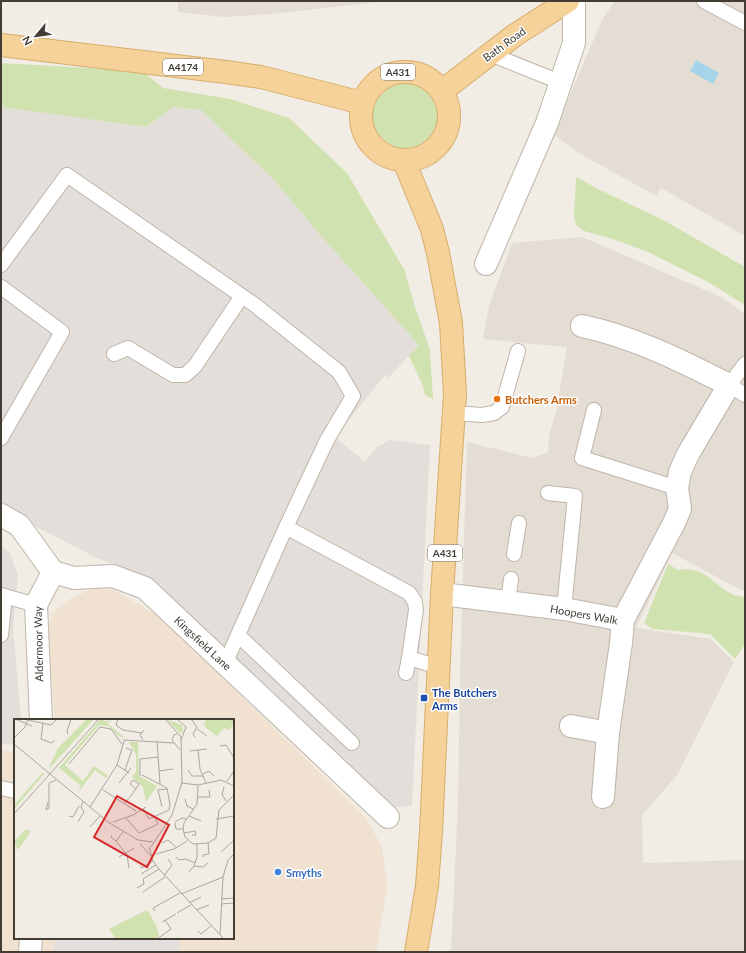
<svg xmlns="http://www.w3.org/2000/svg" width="746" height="953" font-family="Lato,sans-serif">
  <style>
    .residential { fill: #e4ddd3 }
    .commercial { fill: #f1e1d1 }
    .industrial { fill: #e3ded9 }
    .green { fill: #d0e2b0 }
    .parking { fill: #e2dfdc }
    .water { fill: #a5d3e9 }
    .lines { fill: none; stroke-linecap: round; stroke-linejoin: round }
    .service-casing { stroke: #beb5ab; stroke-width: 16 }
    .minor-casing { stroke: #beb5ab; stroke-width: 24 }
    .primary-casing { stroke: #d8ad6b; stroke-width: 24 }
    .service { stroke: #fff; stroke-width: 14 }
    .minor { stroke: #fff; stroke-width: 22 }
    .primary { stroke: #f5d299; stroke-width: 22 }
    .food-dot { fill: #e8710a; stroke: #fff; stroke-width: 1.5 }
    .transit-dot { fill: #1a4fb4; stroke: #fff; stroke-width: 1.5 }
    .shop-dot { fill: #3f7fe0; stroke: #fff; stroke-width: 1.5 }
    .labels { text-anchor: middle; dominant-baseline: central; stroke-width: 3; stroke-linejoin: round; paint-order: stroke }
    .shield { fill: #fff; stroke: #7b7672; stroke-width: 1 }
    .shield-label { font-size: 10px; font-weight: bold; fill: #423c35 }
    .street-label { font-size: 11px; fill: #423c35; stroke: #fff }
    .food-label { font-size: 11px; font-weight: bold; fill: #c56008; stroke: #fff; text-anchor: start }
    .transit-label { font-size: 11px; font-weight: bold; fill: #164399; stroke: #fff; text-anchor: start }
    .shop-label { font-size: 11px; font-weight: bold; fill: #366cbe; stroke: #fff; text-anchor: start }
    .inset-road { fill: none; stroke: #aba69e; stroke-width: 1 }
    .view { fill: #d62828; fill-opacity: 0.15; stroke: #d62828; stroke-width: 2 }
    .inset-edge { fill: none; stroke: #423c35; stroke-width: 2 }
  </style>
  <rect width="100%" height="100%" fill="#f1ece4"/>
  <path class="residential" d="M178,1H387L271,14L225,17L178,12Z
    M615,1H745V236L661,188L656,196L579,153L553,134L603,18Z
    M582,237L721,297L745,314V590H741L672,553L636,628L711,639L734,662L678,774L642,815L643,863L745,860V952H451L458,805L460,675L467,442L532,458L548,452L549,435L556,412L567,347L483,339L489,306L512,243Z"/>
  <path class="commercial" d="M95,587L112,589L162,618L366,818L382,847L387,887L376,952H1V750L15,752V938H233V720H55L48,634L52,614L68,600Z"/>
  <path class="industrial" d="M1,107L146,127L173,107L201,110L274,180L321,236L419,345L388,378L385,375L335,437L365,462L376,448L389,440L430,445L412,805L392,808L145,575L97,558L33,525L1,501Z
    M1,546L10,553L18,575L13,629L21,720H15V745L1,743Z"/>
  <path class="green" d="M1,63L142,71L163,88L230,99L289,118L347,173L405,271L414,304L430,350L433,399L425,395L423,386L409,356L419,345L321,236L274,180L201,110L173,107L146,127L1,107Z
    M370 116a35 35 0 1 1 70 0a35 35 0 1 1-70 0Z
    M576,177L598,189L665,221L745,267V305L710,283L648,252L613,239L584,231L578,227L575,222L574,216Z
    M668,564L678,570C705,565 712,584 732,594C736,596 741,596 745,597V644L735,659L710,634L653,629L644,623Z"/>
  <path class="parking" d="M91,718H159L161,720H90Z
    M55,938H179V952H54Z"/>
  <path class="water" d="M696,60L719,73L713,84L690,71Z"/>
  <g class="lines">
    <g class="service-casing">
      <path id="service" d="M704,1L745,23
        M490,54L560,82
        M1,265L67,175L255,305L339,372L353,396L327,440L286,527L225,664
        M1,287L62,332L1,438
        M114,354L128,348L173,375H185L195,366L242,296
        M745,364L729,385L745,395
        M594,410L582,458L677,488
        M453,413L482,415L494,413L502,407L518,351
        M548,493L575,496L564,609
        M286,527L409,593L415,602L416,610L409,658L439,667
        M514,554L519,523
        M1,595L36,605
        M508,602L511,579
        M1,635L5,596
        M238,635L352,743
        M406,673L409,658
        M1,788L15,791"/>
    </g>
    <g class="minor-casing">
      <path id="minor" d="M486,264L547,123L574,43V1
        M582,326C634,337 682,361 729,385L688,454L680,472L677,488L680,509L674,523L623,620
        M1,515L19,525L53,572L74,578L113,576L145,588L388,817
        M442,594L564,609L623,620L621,643L608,733L571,726
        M41,720L36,605L53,572
        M603,797L608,733
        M30,952L31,938"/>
    </g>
    <g class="primary-casing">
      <path id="primary" d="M1,45L226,72L261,77L362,103
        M361 116a44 44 0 1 1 88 0a44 44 0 1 1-88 0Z
        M442,91L515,35L568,1
        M404,161L432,229L438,253L451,323L455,394L442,594L431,832L427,886L416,952"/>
    </g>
    <use href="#service" class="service"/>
    <use href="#minor" class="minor"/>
    <use href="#primary" class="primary"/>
  </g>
  <circle class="food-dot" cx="497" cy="399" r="4"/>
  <rect class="transit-dot" x="420" y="694" width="8" height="8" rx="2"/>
  <circle class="shop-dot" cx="278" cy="872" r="4"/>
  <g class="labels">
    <g class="shield">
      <rect x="163" y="59" width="40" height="16" rx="3"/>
      <rect x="381" y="64" width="34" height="16" rx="3"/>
      <rect x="428" y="545" width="34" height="16" rx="3"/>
    </g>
    <g class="shield-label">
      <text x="183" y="67">A4174</text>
      <text x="398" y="72">A431</text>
      <text x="445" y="553">A431</text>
    </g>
    <g class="street-label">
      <text transform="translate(504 44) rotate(-36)">Bath Road</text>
      <text transform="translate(584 614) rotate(10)">Hoopers Walk</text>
      <text transform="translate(203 643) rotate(43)">Kingsfield Lane</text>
      <text transform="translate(38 644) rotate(-91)">Aldermoor Way</text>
    </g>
    <g class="food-label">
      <text x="505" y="399">Butchers Arms</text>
    </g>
    <g class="transit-label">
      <text x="432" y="692">The Butchers<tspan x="432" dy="13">Arms</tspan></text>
    </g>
    <g class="shop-label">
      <text x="286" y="872">Smyths</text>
    </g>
  </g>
  <g transform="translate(14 719)">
    <rect width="220" height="220" fill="#f1ece4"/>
    <path d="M73,0H80L34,51L44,29ZM87,0L93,3L98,0L94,5L111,19L104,17L95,7L85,6L51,46L69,62L80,47L94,57L92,59L81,51L63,75L67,67L45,49ZM152,0L168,6L169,13L166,14ZM193,0H220V4L215,11L210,9L203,17L192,9L190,4ZM115,23H124L125,57L143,67L132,83L129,68L118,58L122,52V36ZM28,54H31L0,90V86ZM12,110L16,112L14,117L4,131L0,123ZM133,191L139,200L136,202L140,201V206L141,203L145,217L141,220H102L95,210Z" fill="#d0e2b0"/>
    <path class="inset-road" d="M1,0L18,7M104,0L102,6L109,11L128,14M163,0L172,8L167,21M177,0L183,8L179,15L181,18M14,1L37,6L43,0M29,4L27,20L38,24L41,21M183,10L193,17M54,15L53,12L57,0M163,15L160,16L158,21L166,31M0,19L11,8L14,0M109,21L160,24M129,21L126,16L130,11M143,22L146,65M0,25L94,103L124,121L139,123M206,27L212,26L220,39M184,31L186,50L192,64M176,32L193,30M55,45L86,8L97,10L108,25M103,46L115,54M111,51L118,31L112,29M174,51L178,57H189M145,52L159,50M189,55L195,52L200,57M128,56L153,69L156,86L155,91L135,100L129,89M126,57V40L144,38M213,62L220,52M105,64L117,49M167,64L184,66L207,61L220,67M184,66L183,85L170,104L169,110L171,118L179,125L194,124L202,119L205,91L220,76M210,68L208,75L212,82M89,71L122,92M184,78H196L195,71M171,80L173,87L179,90M34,83L32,91L35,89V64L42,61M111,84L119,74L125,65L119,61L116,65L122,70M76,88L103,46L110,22M148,88L144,71L153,70M0,95L85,0M55,97L59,98L65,87M175,97L187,102M112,99L125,114L144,105L140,97M202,100L220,97M64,103L70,93L67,88L69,83M99,103L119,96L132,88M161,103L168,99L172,100M161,104L162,110H169M76,108L86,97M170,114L181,112L182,116H178M98,116L97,118L102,122L109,113M102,122L113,136L115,149M148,124L154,121L163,129M126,125L138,138M135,128L139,142L145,150L210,220M137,128L158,96L168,63L167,18L151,0M207,133L220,121M142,135L160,130L173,122M105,138L120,129M162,138L165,141L172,140L181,144M189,138V136L195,135L194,124M126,147L128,149L139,142M180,147L189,148L194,144M175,153L180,147L183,138V125M127,155L142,146M150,157L158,146L154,140M129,160L145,150M123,169L130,165L129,160M129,173L151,158M167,175L209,158M207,180L220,179M175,184L187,178M207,185L220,184M182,191L195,186M141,192L139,189L166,174M163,194L177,186M148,203L162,195M184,212L187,215L197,207M206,215L209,158L214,141L220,135M143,220L157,210L151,201"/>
    <path class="view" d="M103,77L155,106L133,148L80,118Z"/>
    <rect width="220" height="220" class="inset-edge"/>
  </g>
  <rect width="746" height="953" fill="none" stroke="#423c35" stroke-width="4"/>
  <g transform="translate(36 36) rotate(241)" stroke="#ffffff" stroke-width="3" paint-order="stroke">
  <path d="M0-3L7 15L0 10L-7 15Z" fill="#423c35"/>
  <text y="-6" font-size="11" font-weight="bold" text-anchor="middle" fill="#423c35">N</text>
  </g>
</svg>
